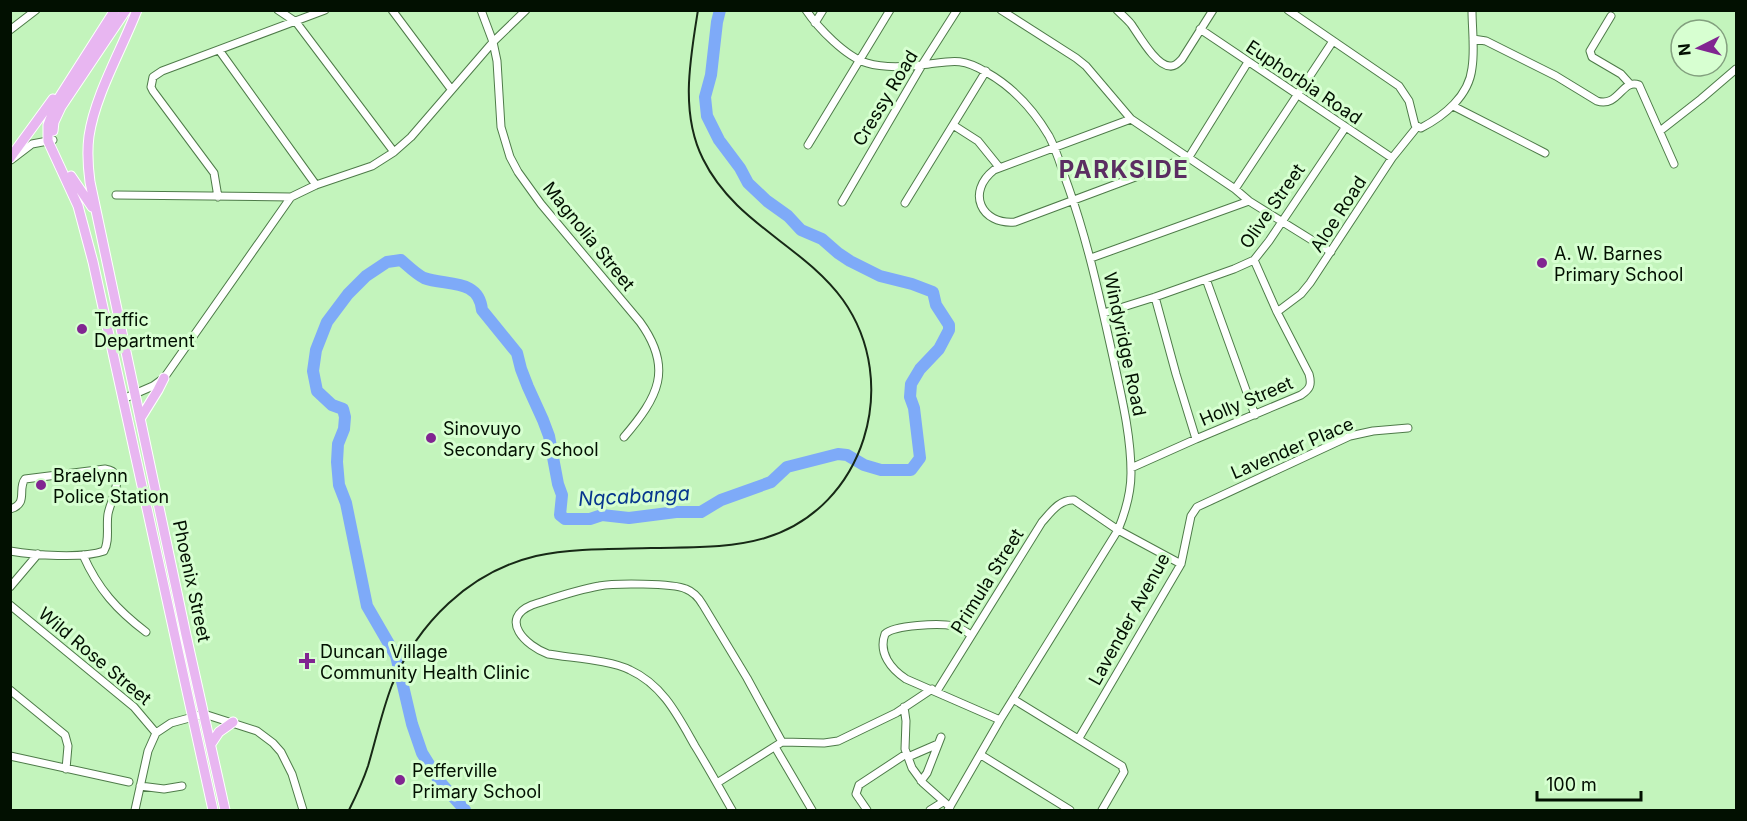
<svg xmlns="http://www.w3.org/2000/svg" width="1747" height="821" font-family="Inter,sans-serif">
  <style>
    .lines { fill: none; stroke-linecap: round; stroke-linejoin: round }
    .river { stroke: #7eaaf8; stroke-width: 12 }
    .minor-casing { stroke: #4e7b49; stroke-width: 9 }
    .major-casing { stroke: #fff; stroke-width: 11 }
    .minor { stroke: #fff; stroke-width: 7 }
    .major { stroke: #e8b6f1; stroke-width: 9 }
    .rail { stroke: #172916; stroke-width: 2 }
    .poi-dot { fill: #812591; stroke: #d7ffd1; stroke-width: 2 }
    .labels { text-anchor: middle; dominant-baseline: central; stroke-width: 6; stroke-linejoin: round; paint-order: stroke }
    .street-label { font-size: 18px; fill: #021001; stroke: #d7ffd1 }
    .poi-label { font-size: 18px; fill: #021001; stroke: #d7ffd1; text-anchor: start }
    .water-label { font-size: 20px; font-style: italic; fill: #06368e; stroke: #d7ffd1 }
    .district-label { font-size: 24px; font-weight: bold; letter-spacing: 1.5px; fill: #5b2e62; stroke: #d7ffd1 }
  </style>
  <rect width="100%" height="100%" fill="#c3f4bc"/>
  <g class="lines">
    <path class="river" d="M465,810L440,782L422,753L412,724L396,656L367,606L346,503L339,485L337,462L338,444L344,429L345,417L343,409L332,405L317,391L313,371L316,350L327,322L348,294L366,276L387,262L401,260C408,266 416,274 424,278C446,286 479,278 482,310L517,353L521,369L528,387L543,420L549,436L558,484L562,495L560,515L565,519H590L602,515L629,518L676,512H701L721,500L771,482L787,467L838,454L847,455L864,465L881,470H911L920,458L914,408L910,397L911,384L920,369L939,349L949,330V325L936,305L933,292L912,284L880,276L850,261L838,253L822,239L801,230L788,216L767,201L748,183L740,168L719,140L707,116L705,97L711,75L717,22L720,10"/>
    <g class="minor-casing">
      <path id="minor" d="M278,10L296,22L394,152
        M392,10L451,89
        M481,10L493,42L497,61L501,127L510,157L518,172L541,204L640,322C674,369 658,397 624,437
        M806,10C818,28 846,57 867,63C883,68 904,67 921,65C950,62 959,56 986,72C1013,87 1033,109 1049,136C1057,151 1062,170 1068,186C1088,242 1100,299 1113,357C1121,395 1131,434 1131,473C1131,493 1125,513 1118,530L1000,720L948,810
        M1001,10L1076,58L1086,66L1131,119L1235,189L1249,201L1331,252
        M1117,10C1122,15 1127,19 1131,24C1139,35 1156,66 1170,66C1175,67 1179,62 1182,59L1213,10
        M1288,10L1399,86L1409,101L1415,125L1421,128C1444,116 1469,96 1472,68C1475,49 1472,29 1472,10
        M1611,16L1590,51L1592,57L1621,74L1630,84
        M815,23L823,10
        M1200,29L1392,158
        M10,30L36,10
        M1473,39L1486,41L1556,76L1597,101C1619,108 1622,78 1639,85L1674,164
        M219,50L316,185
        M1453,106L1545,153
        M1131,119L994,170C966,192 981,225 1015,222L1189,157L1248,62
        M953,125L978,141L999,167
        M1660,131L1701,99L1736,69
        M808,145L890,10
        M11,160L32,144L53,140
        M1235,189L1333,41
        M116,195L291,197
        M218,197L214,173L153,91L151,87L153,77L162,71L325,10
        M842,202L922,65L957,10
        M905,203L986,71
        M1091,258L1249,201
        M1206,279L1255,415
        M1155,297L1176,374L1196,439
        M1277,312L1301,294L1310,283L1392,158L1417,127
        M1104,313L1155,297L1234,269L1254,260L1269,241L1345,128
        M123,399L153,386L164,378L291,197L316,185L372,166L394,152L411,137L493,42L526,10
        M1131,468L1196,439L1301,395C1310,389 1312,385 1309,374L1277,312L1254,260
        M10,509C29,504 17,489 25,479L105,469C111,470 114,471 116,477C119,488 110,503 108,514C106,526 110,541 104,551C82,559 34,555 10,551
        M83,555C98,589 117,610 146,632
        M10,587L38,554
        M10,605L134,707L156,733
        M971,635C965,631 960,627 953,626C940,623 894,625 885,634C878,653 891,669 906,679L1000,720
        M10,690L65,735L68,746L66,769
        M937,691L1042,522C1051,512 1060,499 1074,500L1118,530L1181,564
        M1013,699L1122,766L1124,772L1102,810
        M904,707L906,721L905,749L912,768L923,783L950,807
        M1079,738L1181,564L1191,516L1197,507L1350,436L1373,431L1408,428
        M782,742L824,743L838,741L896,713L932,689
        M775,747L812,810
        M981,755L1070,810
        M10,756L129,782
        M908,757L938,744
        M921,781L927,773L941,737
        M717,783L782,742
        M140,786L164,789L182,786
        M135,810L148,751L156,733L171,723L204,714L257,731L273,743L281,752L292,774L303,810
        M732,810C720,789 708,767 695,746C678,716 663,685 630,670C611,660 571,658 548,654C526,646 498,619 532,605C554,598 576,590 599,586C614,583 673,583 686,589C694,592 699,598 703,605L747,678L782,742
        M867,810L856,794L859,785L906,754
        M930,810L943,802"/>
    </g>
    <g class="major-casing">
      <path id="major" d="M115,10L57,101L48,125V141L78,206L93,262L213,810
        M137,10C122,49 95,95 89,136C87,151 88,167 90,182L186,635L225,810
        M53,131L54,122L61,107L126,10
        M10,158L53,99
        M71,176L92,207
        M140,419L158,390L164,378
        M211,744L219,732L233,722"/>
    </g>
    <use href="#minor" class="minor"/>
    <use href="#major" class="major"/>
    <path class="rail" d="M349,810C356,796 363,781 368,766C376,739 382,711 392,685C418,623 469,572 536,556C573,548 613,549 651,548C689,547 728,549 765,538C865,508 902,383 843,300C803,245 735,224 703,159C680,113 690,60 698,10"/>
  </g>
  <g class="poi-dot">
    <circle cx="1542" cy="263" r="6"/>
    <circle cx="82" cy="329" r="6"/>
    <circle cx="431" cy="438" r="6"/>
    <circle cx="41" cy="485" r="6"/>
    <path d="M304 652h6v6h6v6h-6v6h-6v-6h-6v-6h6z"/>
    <circle cx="400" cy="780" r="6"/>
  </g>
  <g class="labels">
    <g class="street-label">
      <text transform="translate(1304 82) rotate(34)">Euphorbia Road</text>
      <text transform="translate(885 98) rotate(-59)">Cressy Road</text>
      <text transform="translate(1272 206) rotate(-55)">Olive Street</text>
      <text transform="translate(1338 214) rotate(-57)">Aloe Road</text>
      <text transform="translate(589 236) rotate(51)">Magnolia Street</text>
      <text transform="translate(1125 344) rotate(78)">Windyridge Road</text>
      <text transform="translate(1246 401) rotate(-23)">Holly Street</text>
      <text transform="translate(1292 448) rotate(-23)">Lavender Place</text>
      <text transform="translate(192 581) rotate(78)">Phoenix Street</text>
      <text transform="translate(987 581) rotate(-58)">Primula Street</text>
      <text transform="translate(1129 619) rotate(-61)">Lavender Avenue</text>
      <text transform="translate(95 656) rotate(40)">Wild Rose Street</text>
    </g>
    <g class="poi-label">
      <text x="1554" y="253">A. W. Barnes<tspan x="1554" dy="21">Primary School</tspan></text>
      <text x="94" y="319">Traffic<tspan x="94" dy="21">Department</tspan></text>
      <text x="443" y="428">Sinovuyo<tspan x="443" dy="21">Secondary School</tspan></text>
      <text x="53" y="475">Braelynn<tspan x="53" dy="21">Police Station</tspan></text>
      <text x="320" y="651">Duncan Village<tspan x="320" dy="21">Community Health Clinic</tspan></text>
      <text x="412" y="770">Pefferville<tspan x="412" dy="21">Primary School</tspan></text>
    </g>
    <g class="water-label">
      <text transform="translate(634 496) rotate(-3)">Nqcabanga</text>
    </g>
    <g class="district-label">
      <text x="1124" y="169">PARKSIDE</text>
    </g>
  </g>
  <rect width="1747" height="821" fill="none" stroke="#021001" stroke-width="24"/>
  <g transform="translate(1699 48) rotate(264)"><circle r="28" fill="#d7ffd1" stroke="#829f7e" stroke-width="1.5"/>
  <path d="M0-4.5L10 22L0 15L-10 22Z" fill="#812591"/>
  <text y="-9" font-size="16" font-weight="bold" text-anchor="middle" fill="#021001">N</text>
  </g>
  <path d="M1537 791v9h104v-9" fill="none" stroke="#021001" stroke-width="3"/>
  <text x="1546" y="791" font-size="18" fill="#021001" stroke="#d7ffd1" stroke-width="4.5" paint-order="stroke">100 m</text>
</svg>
